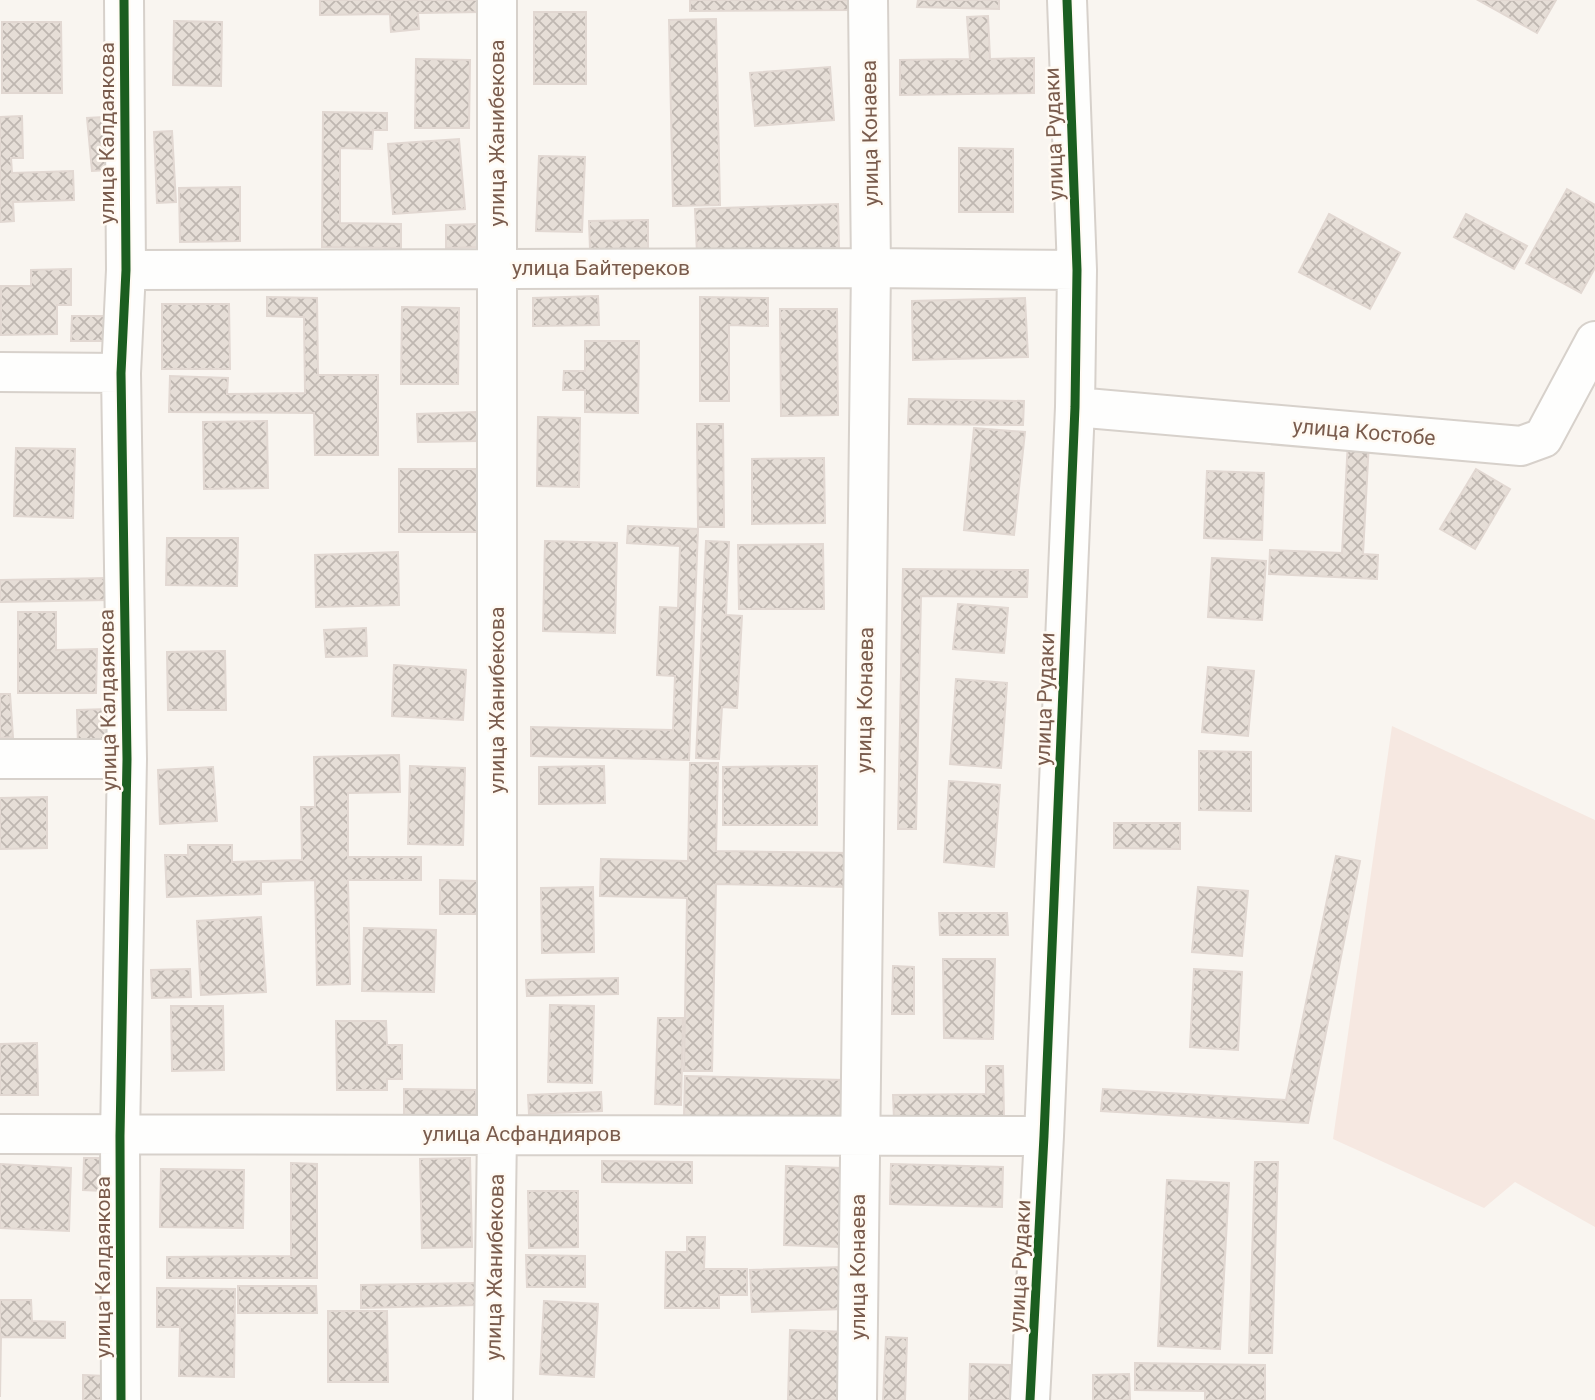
<svg xmlns="http://www.w3.org/2000/svg" width="1595" height="1400" font-family="Roboto,sans-serif">
  <style>
    .commercial { fill: #f6e8e1 }
    .building { fill: url(#building-cross-hatch); stroke: #e2d8d2; stroke-width: 2 }
    .lines { fill: none; stroke-linecap: round; stroke-linejoin: round }
    .minor-casing { stroke: #d7d1cb; stroke-width: 42 }
    .minor { stroke: #fefefd; stroke-width: 38 }
    .cycleway-casing { stroke: #fffaf3; stroke-width: 13 }
    .cycleway { stroke: #1b5e20; stroke-width: 9 }
    .labels { text-anchor: middle; dominant-baseline: central; stroke-width: 5; stroke-linejoin: round; paint-order: stroke }
    .street-label { font-size: 21px; fill: #7a5c4d; stroke: #fffaf3 }
  </style>
  <defs>
    <pattern id="building-cross-hatch" width="8" height="8" patternUnits="userSpaceOnUse" patternTransform="scale(1.75)"><rect width="8" height="8" fill="#e6ded7"/><path d="M0 0l8 8M0 8l8-8" fill="none" stroke="#bfb7b1"/></pattern>
  </defs>
  <rect width="100%" height="100%" fill="#f9f5f0"/>
  <path class="commercial" d="M1392,726L1595,820V1227L1515,1182L1484,1208L1333,1139Z"/>
  <path class="building" d="M320,0H481V12L418,13L419,29L391,32L390,14L320,15Z
    M690,0H850L851,10L690,11Z
    M918,0H999V9L917,7Z
    M1478,0H1556L1537,33Z
    M534,12H586V84H534Z
    M988,16L990,59L1034,58V93L900,95V60L970,59L967,17Z
    M716,19L720,205L673,206L669,20Z
    M174,21L222,22L221,86L173,85Z
    M2,22H61L62,93H2Z
    M416,59L470,60L469,128H415Z
    M830,67L834,120L755,126L750,73Z
    M323,112L387,113V130H373L372,149L340,148V223L401,224V248L322,247Z
    M22,116L23,158H11L12,173L73,171L74,200L13,202L14,221L0,222V117Z
    M104,117L108,170L92,171L87,118Z
    M172,131L176,202L157,203L154,132Z
    M459,139L465,209L393,214L388,144Z
    M959,148L1013,149V212H959Z
    M539,156L585,157L582,232L536,231Z
    M240,187V241L180,242L179,188Z
    M1567,189L1595,205V268L1581,293L1526,263Z
    M838,204L839,248L697,254L695,209Z
    M1329,214L1400,253L1370,309L1299,272Z
    M1466,214L1527,246L1514,269L1454,237Z
    M648,220V248L590,249L589,221Z
    M479,224V247L446,248V225Z
    M71,269V305H57V334L1,335V286H31V270Z
    M598,296L599,325L533,326V298Z
    M267,297L317,298L318,375H378V455H315L314,413L169,412L170,376L228,378L227,394L305,393L304,317L267,316Z
    M700,297L768,298V326L729,325V401H700Z
    M1025,298L1028,357L913,360L912,301Z
    M162,304H229L230,369H162Z
    M402,307L459,308L458,384H401Z
    M780,309H837L838,415L781,416Z
    M72,316H110V341H71Z
    M585,341H639L638,413L585,412V390H563L564,371H585Z
    M909,399L1024,401L1023,425L908,424Z
    M477,412L478,441L418,442L417,414Z
    M538,417L580,418L579,487L537,486Z
    M267,421L268,488L204,489L203,422Z
    M697,424H723L724,527H698Z
    M974,428L1025,432L1014,535L964,530Z
    M1348,441L1369,442L1363,554L1378,555L1377,579L1269,574L1270,550L1342,553Z
    M16,448L75,449L73,518L14,516Z
    M824,458L825,523L752,524V459Z
    M399,469H478V532H399Z
    M1476,469L1510,489L1475,549L1440,529Z
    M1207,471L1264,473L1262,540L1204,538Z
    M628,526L698,529L689,760L531,756V727L673,730L675,676L657,675L660,607L678,608L680,546L627,543Z
    M167,538H238L237,586L166,585Z
    M545,541L617,543L615,633L543,631Z
    M706,541L729,542L726,615L742,616L737,708L722,707L719,759L696,758Z
    M823,544L824,609H739L738,545Z
    M398,552L399,605L316,607L315,555Z
    M1212,558L1266,561L1262,620L1208,617Z
    M903,569L1028,570L1027,597L921,596L916,829H898Z
    M107,578L108,600L0,602V580Z
    M958,604L1008,608L1004,653L953,649Z
    M18,612H56V650L97,649L96,693H18Z
    M366,628L367,656L326,657L324,630Z
    M225,651L226,710H168L167,652Z
    M394,665L466,670L463,720L392,716Z
    M1208,667L1254,671L1248,736L1202,732Z
    M956,679L1007,683L1001,768L950,764Z
    M0,694H10L13,737L0,738Z
    M108,709L109,743L78,745L77,710Z
    M1199,751L1251,752V811L1199,810Z
    M399,755L400,792L348,793V857H421V880H348L350,984L317,985L315,880L261,882V894L167,897L165,855H188V845H232V862L302,860L301,807H315L314,757Z
    M690,763H718L716,851L850,853L849,887L716,884L712,1071H684L687,898L600,896L601,859L688,861Z
    M410,766L465,768L463,845L408,844Z
    M604,766L605,803L539,804V767Z
    M817,766V825H723V767Z
    M213,767L217,821L160,824L158,770Z
    M949,781L1000,785L994,867L944,862Z
    M47,797V848L0,849V798Z
    M1114,823H1180V849L1114,848Z
    M1336,856L1360,861L1308,1123L1101,1111L1103,1089L1286,1100Z
    M440,880L477,881V914H440Z
    M593,887L594,952L542,953L541,888Z
    M1198,887L1248,891L1242,956L1192,952Z
    M939,913H1007L1008,935H940Z
    M261,917L266,992L201,995L197,921Z
    M364,928L436,930L434,992L362,991Z
    M943,959H995L993,1039L944,1038Z
    M893,966L914,967V1014H892Z
    M190,969L191,997L152,998L151,970Z
    M1194,969L1242,972L1238,1050L1190,1047Z
    M618,978V994L527,996L526,980Z
    M550,1005L594,1006L592,1083L548,1082Z
    M171,1006H223L224,1070L172,1071Z
    M658,1018H683L681,1105L655,1104Z
    M336,1021H386L387,1045H402V1079H387V1090H337Z
    M37,1043L38,1095H0V1044Z
    M986,1066H1003L1004,1118L894,1119L893,1095L986,1094Z
    M685,1076L845,1080V1122L684,1117Z
    M404,1089L476,1090V1121L404,1120Z
    M601,1092L602,1111L529,1114L528,1095Z
    M84,1158H103V1191L83,1190Z
    M470,1158L472,1247L422,1248L420,1159Z
    M602,1161L692,1162V1183L602,1182Z
    M1255,1162H1278L1272,1353H1249Z
    M291,1163L317,1164V1278H167V1257L291,1256Z
    M0,1164L71,1168L69,1231L0,1228Z
    M891,1164L1003,1167L1002,1207L890,1204Z
    M786,1166L842,1168L839,1247L784,1245Z
    M161,1169L244,1170L243,1228L160,1227Z
    M1167,1180L1229,1183L1220,1349L1158,1346Z
    M528,1191H578V1247L529,1248Z
    M687,1237H705L704,1269H747V1295H719V1308H665L666,1252H687Z
    M526,1255L585,1256V1287H527Z
    M842,1267L844,1309L752,1312L750,1270Z
    M476,1283L477,1305L361,1308V1285Z
    M238,1286H316L317,1313H238Z
    M157,1288L235,1289L234,1377L179,1376L180,1327H157Z
    M0,1300H31L32,1321L65,1322V1338L1,1337L0,1397Z
    M544,1301L598,1304L594,1377L540,1374Z
    M328,1311H387L388,1382H328Z
    M790,1330L850,1332L848,1400H788Z
    M886,1337L907,1338L905,1400H883Z
    M1135,1363L1265,1365V1400H1205V1391L1135,1390Z
    M970,1364L1010,1365V1400H969Z
    M1129,1374L1130,1400H1093V1375Z
    M83,1375L106,1376V1400H83Z"/>
  <g class="lines">
    <g class="minor-casing">
      <path id="minor" d="M126,270L871,268L1077,270
        M0,372L121,373
        M1075,407L1521,446L1543,438L1595,341
        M0,759H127
        M0,1134L1044,1136
        M121,1400L120,1136L127,759L121,373L126,270L124,0
        M493,1400L497,1134V0
        M857,1400L871,268L868,0
        M1030,1400L1044,1136L1075,407L1077,270L1067,0"/>
    </g>
    <use href="#minor" class="minor"/>
    <g class="cycleway-casing">
      <path id="cycleway" d="M121,1400L120,1136L127,759L121,373L126,270L124,0
        M1030,1400L1044,1136L1075,407L1077,270L1067,0"/>
    </g>
    <use href="#cycleway" class="cycleway"/>
  </g>
  <g class="labels">
    <g class="street-label">
      <text transform="translate(107 133) rotate(-90)">улица Калдаякова</text>
      <text transform="translate(497 133) rotate(-90)">улица Жанибекова</text>
      <text transform="translate(870 133) rotate(-91)">улица Конаева</text>
      <text transform="translate(1054 134) rotate(-92)">улица Рудаки</text>
      <text x="601" y="268">улица Байтереков</text>
      <text transform="translate(1364 432) rotate(5)">улица Костобе</text>
      <text transform="translate(1045 699) rotate(-88)">улица Рудаки</text>
      <text transform="translate(108 700) rotate(-91)">улица Калдаякова</text>
      <text transform="translate(497 700) rotate(-90)">улица Жанибекова</text>
      <text transform="translate(865 700) rotate(-89)">улица Конаева</text>
      <text x="522" y="1134">улица Асфандияров</text>
      <text transform="translate(1020 1266) rotate(-87)">улица Рудаки</text>
      <text transform="translate(103 1267) rotate(-90)">улица Калдаякова</text>
      <text transform="translate(495 1267) rotate(-89)">улица Жанибекова</text>
      <text transform="translate(858 1267) rotate(-90)">улица Конаева</text>
    </g>
  </g>
</svg>
